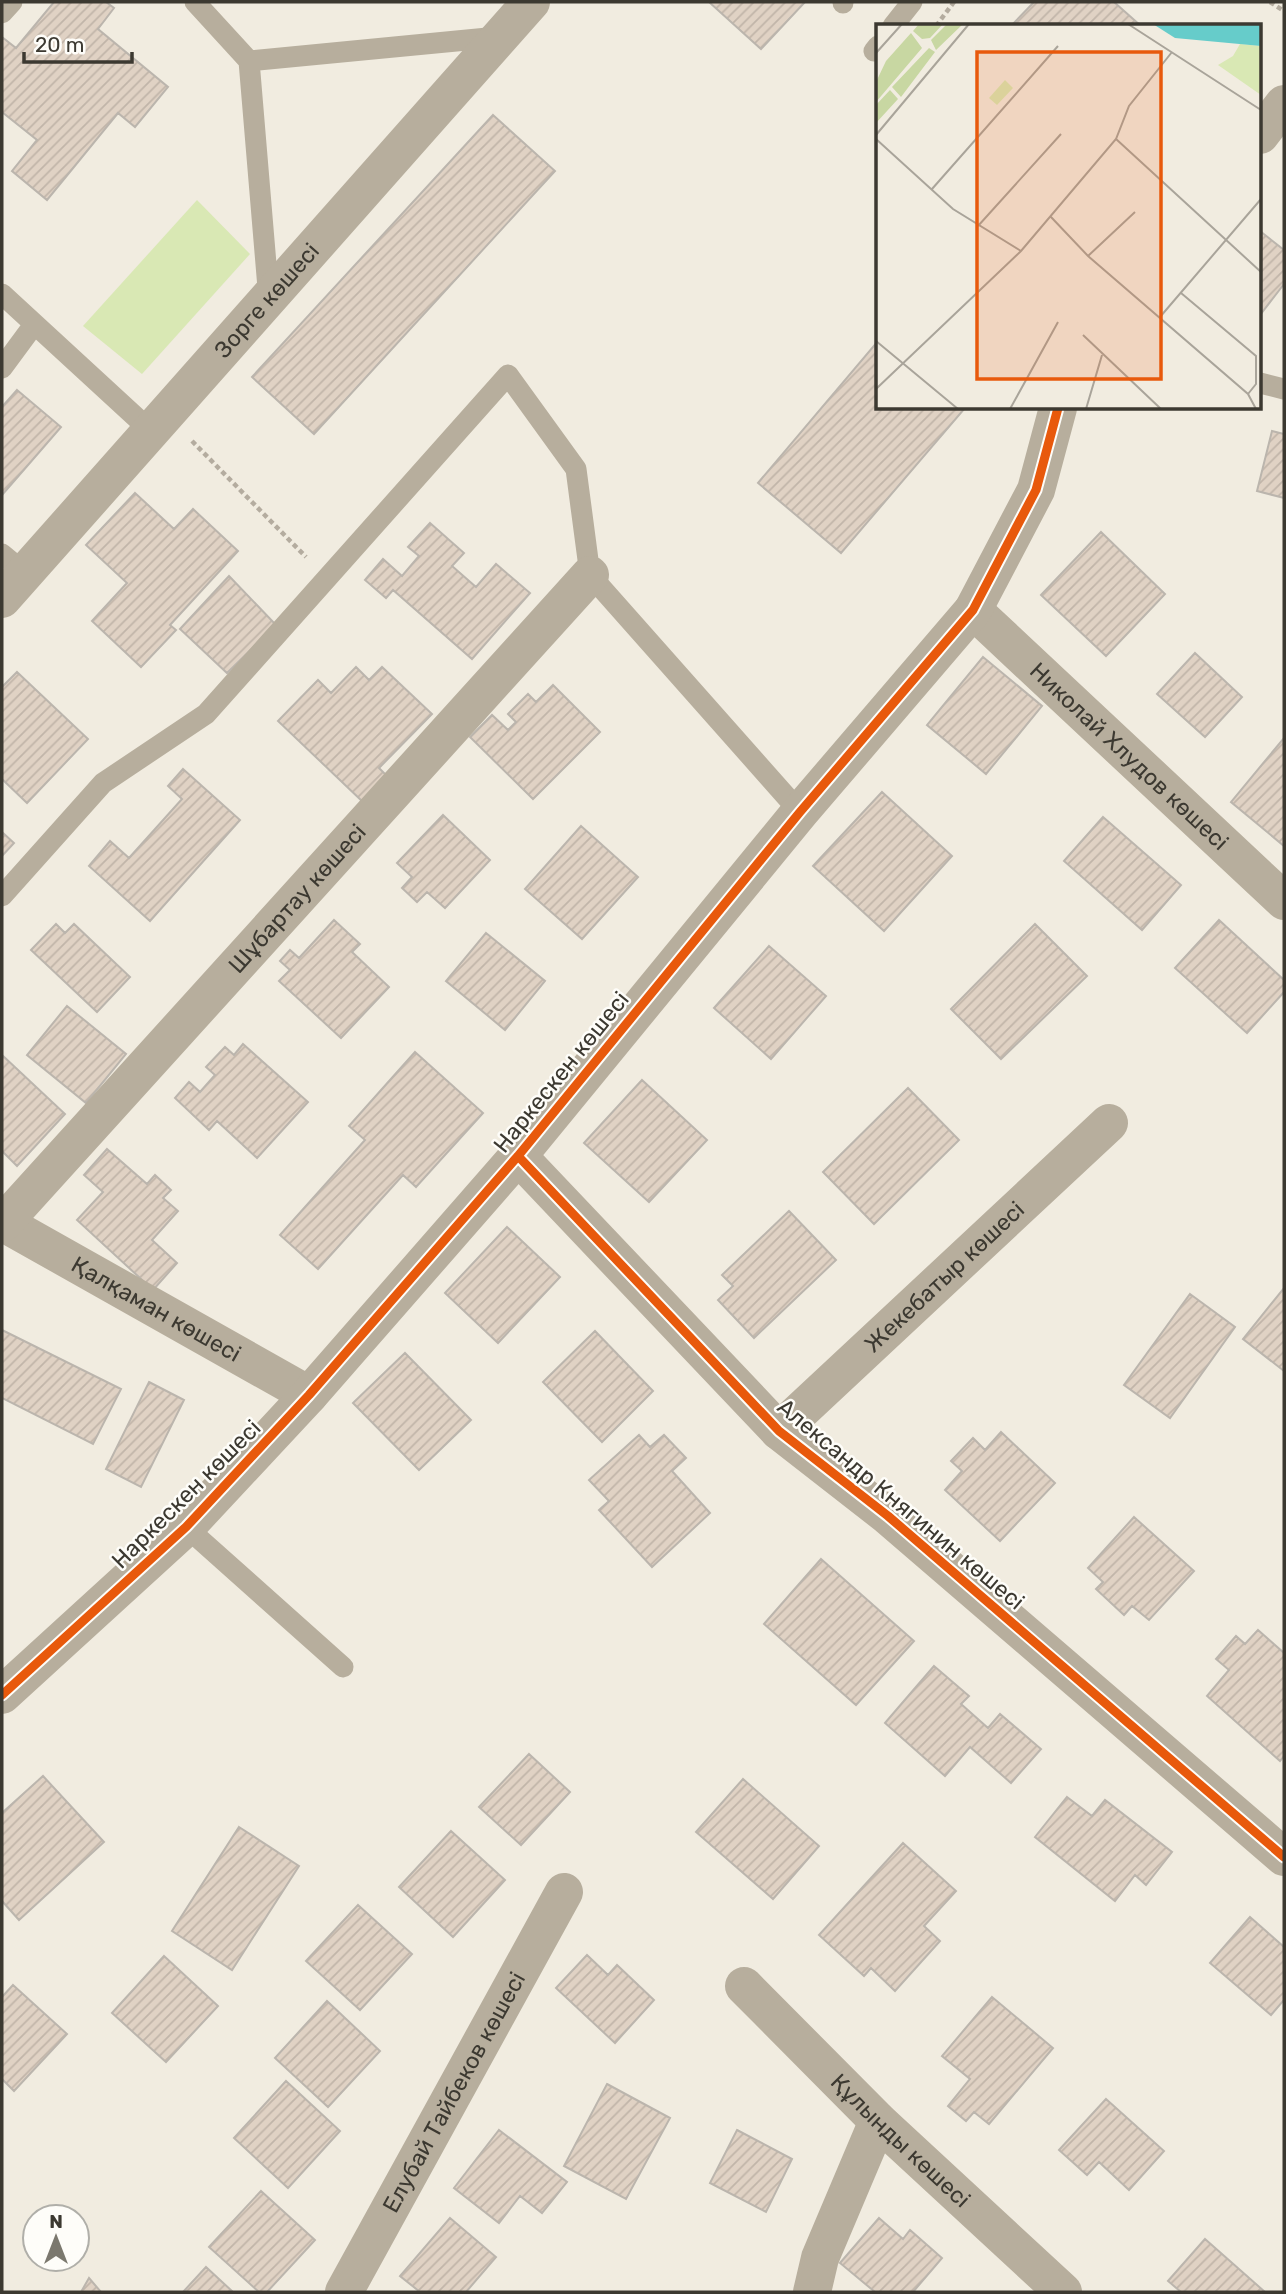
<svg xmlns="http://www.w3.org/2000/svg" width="1286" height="2294" font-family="Rubik,sans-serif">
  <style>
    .grass { fill: #d9e8b4 }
    .building { fill: url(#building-hatch); stroke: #bbb5ad; stroke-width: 2 }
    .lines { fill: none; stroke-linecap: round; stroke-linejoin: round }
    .path { stroke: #b4ac9f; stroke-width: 4.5; stroke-dasharray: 5 3.5; stroke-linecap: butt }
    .lane { stroke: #b7ae9d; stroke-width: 21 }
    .street { stroke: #b7ae9d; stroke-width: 38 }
    .cycleway-casing { stroke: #fefdf9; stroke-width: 13 }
    .cycleway { stroke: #e8590c; stroke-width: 9 }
    .labels { text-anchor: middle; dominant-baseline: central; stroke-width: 5; stroke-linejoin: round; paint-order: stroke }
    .street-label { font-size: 23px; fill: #3c3931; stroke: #fefdf9 }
    .inset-road { fill: none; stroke: #a9a49a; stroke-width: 2 }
    .view { fill: #e8590c; fill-opacity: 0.15; stroke: #e8590c; stroke-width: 3.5 }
    .inset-edge { fill: none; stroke: #3c3931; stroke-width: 3.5 }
  </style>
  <defs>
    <pattern id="building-hatch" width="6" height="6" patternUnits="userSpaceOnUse" patternTransform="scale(1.75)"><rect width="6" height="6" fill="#e0d2c4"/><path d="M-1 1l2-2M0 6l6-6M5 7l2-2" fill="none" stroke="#c1b5a9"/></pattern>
  </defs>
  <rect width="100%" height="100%" fill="#f1ece0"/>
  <path class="grass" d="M197,200L250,254L142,374L83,326Z"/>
  <path class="building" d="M54,2H106L114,8L98,29L168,87L135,127L118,113L47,200L12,171L37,140L2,112V37L16,48Z
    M709,2H805L761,49Z
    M1034,2H1114L1141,26H1011Z
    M493,115L555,171L314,434L252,377Z
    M1260,231L1284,250V284L1260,315Z
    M878,341V408H965L841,553L758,483Z
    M17,390L61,427L2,495V407Z
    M1272,431L1284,434V498L1257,491Z
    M135,493L174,529L193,509L238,551L170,625L176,630L141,667L92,621L127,583L86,545Z
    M430,523L464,553L452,566L476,587L496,564L530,593L472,659L393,590L386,598L365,580L383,559L402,576L419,556L408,547Z
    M1101,532L1165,594L1106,656L1041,595Z
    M229,576L276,625L227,673L180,629Z
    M1195,653L1242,697L1205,737L1157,694Z
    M983,657L1042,706L986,774L927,725Z
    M356,667L369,680L382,667L432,714L379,768L388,777L363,802L278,721L318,680L331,693Z
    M17,672L88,739L27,803L2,779V687Z
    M553,685L600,732L533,799L470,737L492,715L508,730L516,722L508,714L528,694L536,702Z
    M1284,738V846L1231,802Z
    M183,769L240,820L150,921L89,866L110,841L129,858L182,799L168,786Z
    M882,792L952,856L884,931L813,866Z
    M443,815L490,860L445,908L427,892L417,902L402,888L412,877L397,863Z
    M1103,817L1181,885L1142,930L1064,861Z
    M581,826L638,877L582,939L525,889Z
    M2,832L14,843L2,856Z
    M334,920L360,944L352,952L389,987L341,1038L279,981L290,970L280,961L290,950L299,958Z
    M1219,920L1284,980V992L1247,1033L1175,968Z
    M56,924L65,933L74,924L130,977L97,1012L31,950Z
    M1035,924L1087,976L1001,1059L951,1009Z
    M486,933L545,981L505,1030L446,981Z
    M769,946L826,996L771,1059L714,1008Z
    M67,1006L126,1054L86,1103L27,1055Z
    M243,1044L308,1102L257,1158L217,1121L209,1130L175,1098L189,1082L200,1092L215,1075L206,1067L225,1047L234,1055Z
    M415,1052L483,1113L416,1187L403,1175L318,1269L280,1235L365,1140L349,1126Z
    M2,1055L65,1114L17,1166L2,1151Z
    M642,1080L707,1140L649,1202L584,1143Z
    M908,1088L959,1140L874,1224L823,1172Z
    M107,1149L147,1184L155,1175L171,1190L163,1198L178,1211L152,1240L177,1263L153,1290L77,1220L103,1192L84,1175Z
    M789,1211L836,1260L754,1338L718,1300L733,1286L722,1275Z
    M507,1227L560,1277L498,1343L445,1293Z
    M1284,1288V1371L1243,1339Z
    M1190,1294L1235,1327L1170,1418L1124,1385Z
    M2,1330L121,1389L93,1444L2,1398Z
    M595,1331L653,1391L602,1442L543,1382Z
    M405,1353L471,1420L419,1470L353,1403Z
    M149,1382L184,1400L141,1487L106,1469Z
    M1001,1432L1055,1483L1000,1541L945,1490L962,1471L951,1461L973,1438L985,1450Z
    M639,1435L650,1447L664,1435L686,1458L672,1471L710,1513L652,1567L599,1510L609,1501L589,1480Z
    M1134,1517L1194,1571L1149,1620L1132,1606L1124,1615L1096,1589L1103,1582L1088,1568Z
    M821,1559L914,1641L856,1705L764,1624Z
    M1258,1630L1284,1653V1756L1280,1761L1207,1696L1229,1670L1216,1659L1236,1636L1245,1644Z
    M934,1666L969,1696L961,1704L988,1728L1000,1714L1041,1749L1011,1783L970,1747L945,1776L885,1723Z
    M529,1754L570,1792L521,1845L479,1807Z
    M43,1776L104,1842L19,1920L2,1901V1813Z
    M743,1779L819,1846L773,1899L696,1832Z
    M1067,1797L1092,1816L1105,1800L1172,1852L1146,1885L1135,1875L1115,1901L1035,1837Z
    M239,1827L299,1866L232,1970L172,1931Z
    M451,1831L505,1880L453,1937L399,1887Z
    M903,1843L956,1891L924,1926L940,1941L895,1991L871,1968L864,1976L819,1935Z
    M358,1905L412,1954L360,2010L306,1961Z
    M1250,1917L1284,1947V2000L1271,2015L1210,1963Z
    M587,1955L608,1975L617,1965L654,2000L615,2043L556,1988Z
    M164,1956L218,2006L166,2062L112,2013Z
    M13,1985L67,2034L14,2091L2,2079V1997Z
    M992,1997L1053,2048L989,2124L974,2112L966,2121L948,2106L970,2079L942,2056Z
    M327,2001L380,2051L328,2107L275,2058Z
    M286,2081L340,2131L288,2188L234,2138Z
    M607,2084L670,2118L626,2199L564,2166Z
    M1106,2099L1164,2151L1129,2190L1099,2162L1087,2175L1059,2150Z
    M499,2130L567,2182L542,2213L520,2196L499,2223L454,2188Z
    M737,2130L792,2159L766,2212L710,2183Z
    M261,2191L315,2240L267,2292H259L209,2247Z
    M450,2218L496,2257L466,2292H420L400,2276Z
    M879,2218L903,2239L910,2230L942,2258L913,2292H875L840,2263Z
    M1205,2239L1265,2292H1181L1168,2281Z
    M206,2267L233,2292H183Z
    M89,2278L101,2292H81Z"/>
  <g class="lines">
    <path class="path" d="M1270,2L1284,11
      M936,26L954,2
      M192,441L306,557"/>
    <path class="lane" d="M195,2L249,61L498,37
      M843,3V2
      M2,13L12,2
      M893,26L912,2
      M874,51L878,46
      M249,61L269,300
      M2,294L152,432
      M2,368L33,326
      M1260,383L1284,389
      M2,554L25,573
      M2,896L103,783L206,714L508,375L576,469L590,575L800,812
      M186,1527L343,1667"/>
    <g class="street">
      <path d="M1260,135L1284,104"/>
      <path id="s1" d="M2,599L531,2"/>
      <path id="s2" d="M973,610L1284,901"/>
      <path d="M518,1156L779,1431L888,1516L1284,1857"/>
      <path id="s3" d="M2,1222L309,1395"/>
      <path id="s4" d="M3,1223L590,575"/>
      <path id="s5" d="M779,1431L1109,1123"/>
      <path d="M2,1695L186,1527L309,1395L518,1156L800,812L973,610L1036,490L1058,408"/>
      <path id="s6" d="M744,1986L878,2121L1063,2292"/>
      <path id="s7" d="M344,2292L564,1892"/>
      <path d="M812,2292L820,2258L878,2121"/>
    </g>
    <g class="cycleway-casing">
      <path id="cycleway" d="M518,1156L779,1431L888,1516L1284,1857
        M2,1695L186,1527L309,1395L518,1156L800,812L973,610L1036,490L1058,408"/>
    </g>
    <use href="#cycleway" class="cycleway"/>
  </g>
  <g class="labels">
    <g class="street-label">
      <text stroke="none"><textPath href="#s1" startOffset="399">Зорге көшесі</textPath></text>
      <text stroke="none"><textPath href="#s2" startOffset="214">Николай Хлудов көшесі</textPath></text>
      <text stroke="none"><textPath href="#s4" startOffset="438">Шұбартау көшесі</textPath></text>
      <text transform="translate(561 1072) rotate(-51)">Наркескен көшесі</text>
      <text stroke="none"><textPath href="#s5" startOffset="226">Жекебатыр көшесі</textPath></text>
      <text stroke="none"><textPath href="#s3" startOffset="177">Қалқаман көшесі</textPath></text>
      <text transform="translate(186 1494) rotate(-45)">Наркескен көшесі</text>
      <text transform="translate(901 1504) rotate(40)">Александр Княгинин көшесі</text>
      <text stroke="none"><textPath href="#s7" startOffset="228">Елубай Тайбеков көшесі</textPath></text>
      <text stroke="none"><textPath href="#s6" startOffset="220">Құлынды көшесі</textPath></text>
    </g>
  </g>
  <g transform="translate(876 24)">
    <rect width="385" height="385" fill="#f1ece0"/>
    <path d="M129,56L137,64L121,81L113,74Z" fill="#d9e8b4"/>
    <path d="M43,0H67L54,14L46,15L37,7ZM71,0H87L60,26L55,16ZM35,9L46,24L0,78V58L10,37ZM53,24L59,28L25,73L16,63ZM14,66L22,75L0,99V81Z" fill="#c8d7a2"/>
    <path d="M364,20L385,22V71L342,41L357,32Z" fill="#d9e8b4"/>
    <path d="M277,0H385V22L299,14Z" fill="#66ccca"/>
    <path class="inset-road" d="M252,0L385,86M0,29L26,0M0,111L93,0M0,115L77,185L145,227M240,115L385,248M56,165L182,22M175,193L212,232L372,370L380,385M102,202L185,110M212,232L259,188M305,269L380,332V360L372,370M284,293L385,175M207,311L285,385M0,317L82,385M0,365L145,227L240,115L253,82L296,28M134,385L182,298M210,385L226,331"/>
    <path class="view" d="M101,28H285V355H101Z"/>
    <rect width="385" height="385" class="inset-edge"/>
  </g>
  <rect width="1286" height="2294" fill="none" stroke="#3c3931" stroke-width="7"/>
  <g transform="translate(56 2238)"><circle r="33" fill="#fefdf9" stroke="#b0afa9" stroke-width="2"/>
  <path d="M0-5L12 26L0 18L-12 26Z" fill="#7b786e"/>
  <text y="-10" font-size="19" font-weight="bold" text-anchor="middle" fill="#3c3931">N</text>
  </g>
  <path d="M24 52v10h108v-10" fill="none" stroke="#3c3931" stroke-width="3.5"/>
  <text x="35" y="52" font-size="21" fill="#3c3931" stroke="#fefdf9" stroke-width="5" paint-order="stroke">20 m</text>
</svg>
